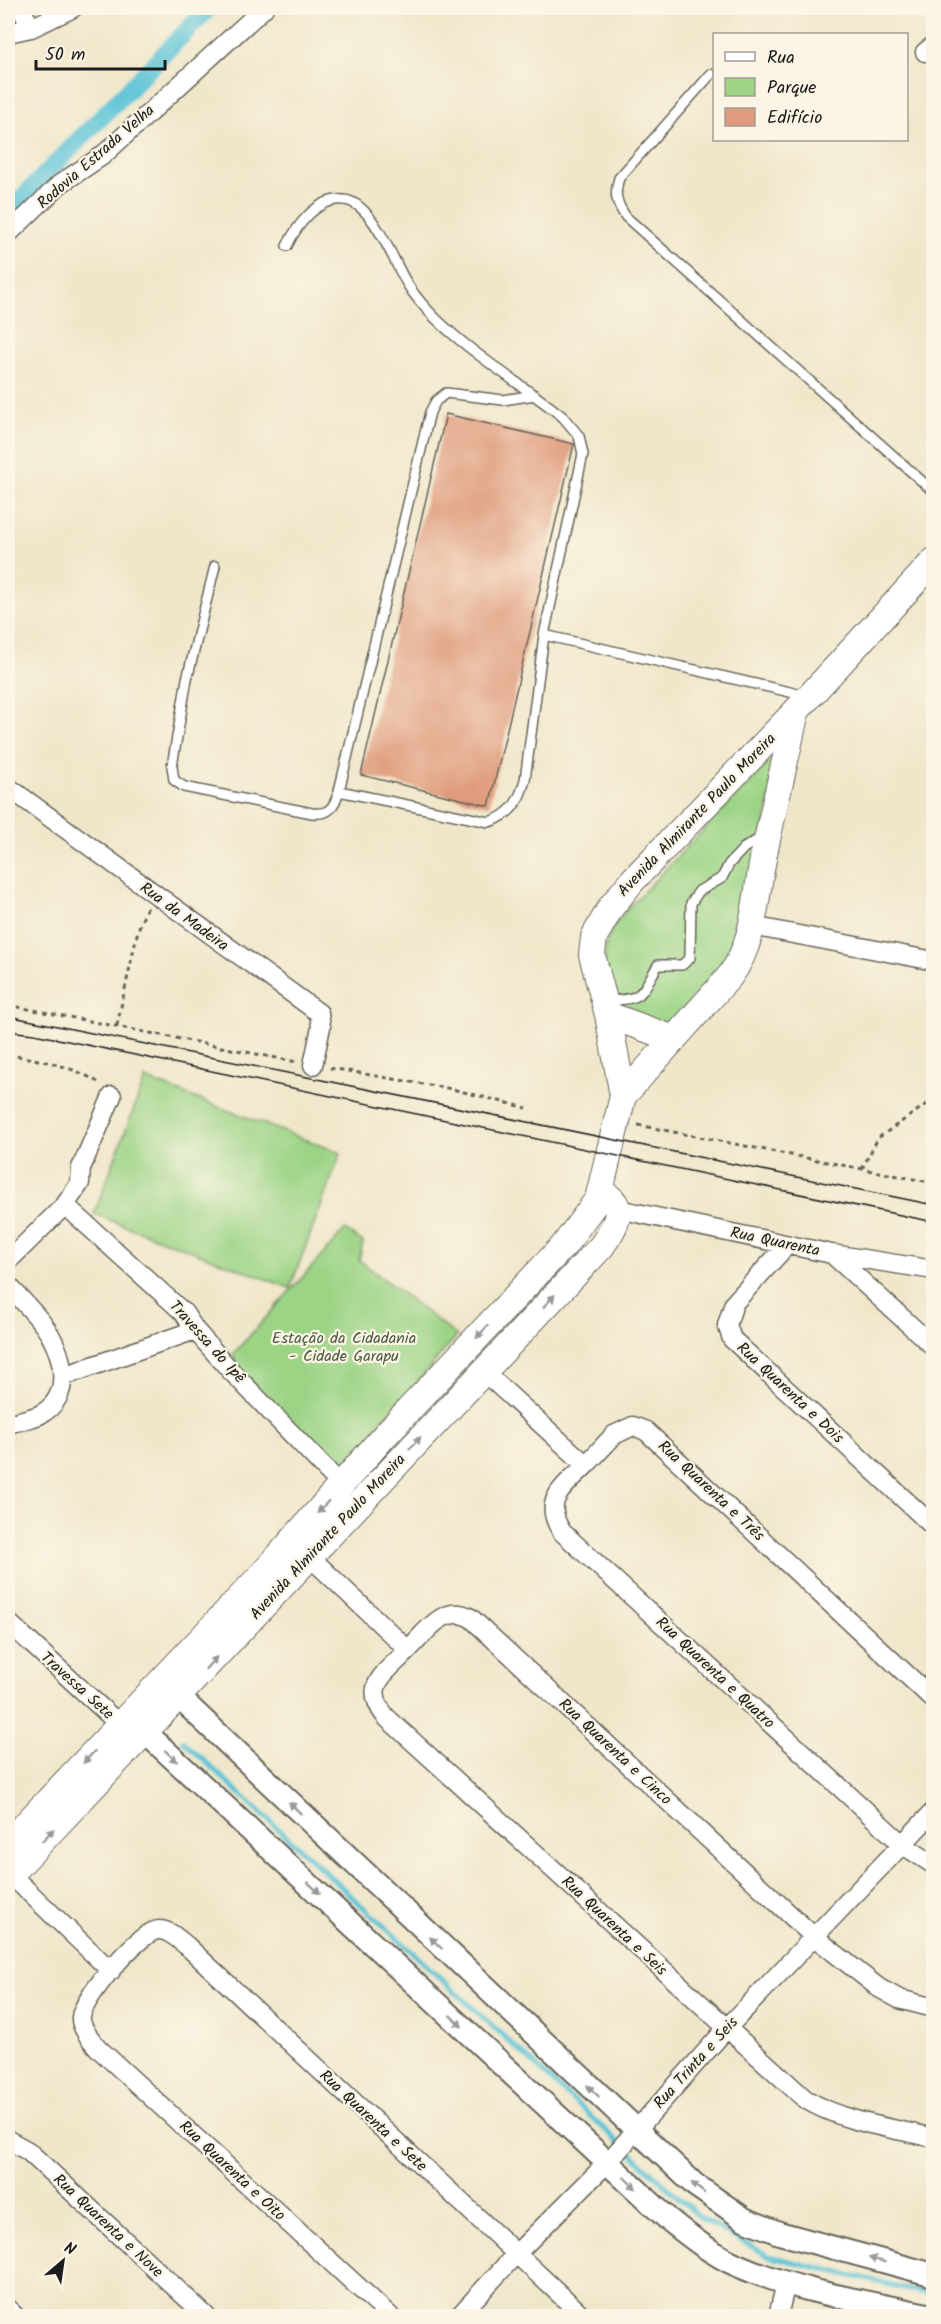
<svg xmlns="http://www.w3.org/2000/svg" width="941" height="2324" font-family="Kalam,sans-serif">
  <style>
    .green { fill: #9cd486; stroke: #5c7851; stroke-width: 1.5 }
    .lines { fill: none; stroke-linecap: round; stroke-linejoin: round }
    .stream { stroke: #5cc4d8; stroke-width: 5 }
    .canal { stroke: #5cc4d8; stroke-width: 18 }
    .building { fill: #df9b7b }
    .service-casing { stroke: #666359; stroke-width: 12 }
    .minor-casing { stroke: #666359; stroke-width: 21 }
    .tertiary-casing { stroke: #666359; stroke-width: 26 }
    .secondary-casing { stroke: #666359; stroke-width: 28 }
    .path { stroke: #666359; stroke-width: 3; stroke-dasharray: 4.5 4.5; stroke-linecap: butt }
    .service { stroke: #fff; stroke-width: 9 }
    .minor { stroke: #fff; stroke-width: 18 }
    .tertiary { stroke: #fff; stroke-width: 22 }
    .secondary { stroke: #fff; stroke-width: 26 }
    .tram { stroke: #1c1c1c; stroke-width: 1.5 }
    .oneway { fill: #999 }
    .labels { text-anchor: middle; dominant-baseline: central; stroke-width: 4.5; stroke-linejoin: round; paint-order: stroke }
    .street-label { font-size: 16px; fill: #1c1c1c; stroke: #fcf5e5 }
    .park-label { font-size: 16px; fill: #495c41; stroke: #fcf5e5 }
  </style>
  <rect width="100%" height="100%" fill="#fcf5e5"/>
  <filter id="ink" filterUnits="userSpaceOnUse"><feTurbulence type="fractalNoise" baseFrequency=".0167" numOctaves="2"/><feDisplacementMap in="SourceGraphic" scale="12" xChannelSelector="R" yChannelSelector="G"/><feConvolveMatrix kernelMatrix="1 2 1 2 8 2 1 2 1" color-interpolation-filters="sRGB"/></filter>
  <filter id="wash" filterUnits="userSpaceOnUse"><feTurbulence type="fractalNoise" baseFrequency=".008" numOctaves="4" result="noise"/><feDisplacementMap in="SourceGraphic" scale="24" xChannelSelector="R" yChannelSelector="G"/><feGaussianBlur stdDeviation="1.35" result="paint"/><feColorMatrix in="noise" values="0 0 0 0 0 0 0 0 0 0 0 0 0 0 0 0 0 1.4 0 .05"/><feComposite in="paint" operator="in"/></filter>
  <g filter="url(#wash)">
    <rect width="100%" height="100%" fill="#f0e7cb"/>
    <path class="green" d="M777,754L746,940L678,1026L629,1016C610,999 599,964 608,939C611,928 618,920 625,911Z
      M145,1079L341,1153L290,1288L94,1214Z
      M345,1230L363,1242L359,1260L457,1336L340,1470L240,1370L233,1354Z"/>
    <g class="lines">
      <path class="stream" d="M183,1741L702,2219L769,2256L934,2295"/>
      <path class="canal" d="M8,212L209,8"/>
    </g>
    <g id="blocks">
      <path class="building" d="M446,414L574,444L489,806L361,775Z"/>
    </g>
  </g>
  <g filter="url(#ink)">
    <use href="#blocks" fill-opacity="0" stroke="#666359" stroke-width="1.5"/>
    <g class="lines">
      <g class="service-casing">
        <path id="service" d="M711,74L619,178C614,194 616,203 626,217L934,492
          M287,246C297,225 318,197 344,200C373,202 394,264 408,285C440,336 516,379 563,417L579,436L583,454L544,635L525,780C519,802 511,815 489,822L339,791
          M215,566L187,679L172,766L174,780L184,787L312,813C330,815 334,807 339,791L430,412L436,401L446,393L503,400L535,395
          M544,635L807,696
          M607,1001C645,999 639,996 658,965H682L690,958L691,903L699,891L722,878L729,864L744,848L764,836"/>
      </g>
      <g class="minor-casing">
        <path id="minor" d="M21,8L31,28
          M8,33L31,28L73,8
          M925,52L934,45
          M8,234L60,184L102,156L264,8
          M8,787L319,1013L321,1027L313,1065
          M752,926L934,961
          M65,1205L184,1313L195,1330L231,1371L342,1486
          M618,1209L832,1254L934,1270
          M787,1245L734,1303L727,1325L732,1339L934,1527
          M832,1254L934,1347
          M8,1261L65,1205L80,1183L81,1168L112,1096
          M8,1285C19,1297 32,1310 42,1323C63,1349 76,1397 39,1415C29,1419 18,1421 8,1424
          M483,1371L586,1465L614,1435L633,1426L646,1431L934,1700
          M64,1376L195,1330
          M586,1465C563,1488 541,1500 562,1532L903,1845L934,1865
          M309,1556L408,1650C426,1632 444,1603 471,1618L813,1936L879,1988L899,1999L934,2008
          M8,1622L120,1725
          M408,1650C385,1674 361,1685 386,1717L805,2099C843,2122 891,2128 934,2138
          M10,1874L111,1971
          M8,2140L28,2151L206,2316
          M8,2309L15,2316
          M390,2316L99,2049C92,2041 80,2028 81,2017C82,1999 140,1930 159,1930C170,1930 179,1940 187,1946L583,2316
          M459,2316L515,2255L608,2162L726,2029L934,1811
          M778,2316L786,2283"/>
      </g>
      <g class="tertiary-casing">
        <path id="tertiary" d="M165,1684L695,2185L744,2219L779,2233L934,2275
          M131,1719L668,2219C689,2236 712,2254 737,2265C798,2292 867,2302 932,2316"/>
      </g>
      <g class="secondary-casing">
        <path id="secondary" d="M608,1015L674,1039
          M623,1096L608,1015L592,955L594,937L611,907L632,881L796,711L934,561
          M8,1843L269,1567L385,1435L565,1244L598,1199L623,1096L730,976C756,941 755,895 764,854C774,806 786,759 796,711
          M8,1877L601,1247C614,1228 631,1205 600,1192"/>
      </g>
      <path class="path" d="M8,1005L297,1062
        M117,1025L138,930L147,907
        M8,1055C39,1059 73,1066 101,1084
        M330,1068L452,1089L527,1108
        M638,1125L934,1183
        M862,1169L878,1138L934,1099"/>
      <use href="#service" class="service"/>
      <use href="#minor" class="minor"/>
      <use href="#tertiary" class="tertiary"/>
      <use href="#secondary" class="secondary"/>
      <path class="tram" d="M8,1016L934,1205
        M8,1031L34,1034L934,1222"/>
    </g>
    <defs><path id="oneway-solid" d="M-6-.8H1V-3.2L6.5 0L1 3.2V.8H-6Z" transform="scale(1.5)"/></defs>
    <g class="oneway">
      <use href="#oneway-solid" transform="translate(549 1301) rotate(-47)"/>
      <use href="#oneway-solid" transform="translate(482 1332) rotate(133)"/>
      <use href="#oneway-solid" transform="translate(415 1443) rotate(-47)"/>
      <use href="#oneway-solid" transform="translate(323 1507) rotate(132)"/>
      <use href="#oneway-solid" transform="translate(211 1663) rotate(-47)"/>
      <use href="#oneway-solid" transform="translate(171 1756) rotate(43)"/>
      <use href="#oneway-solid" transform="translate(89 1757) rotate(133)"/>
      <use href="#oneway-solid" transform="translate(295 1808) rotate(-136)"/>
      <use href="#oneway-solid" transform="translate(48 1835) rotate(-46)"/>
      <use href="#oneway-solid" transform="translate(314 1888) rotate(43)"/>
      <use href="#oneway-solid" transform="translate(436 1943) rotate(-136)"/>
      <use href="#oneway-solid" transform="translate(456 2021) rotate(43)"/>
      <use href="#oneway-solid" transform="translate(593 2091) rotate(-136)"/>
      <use href="#oneway-solid" transform="translate(630 2183) rotate(44)"/>
      <use href="#oneway-solid" transform="translate(698 2188) rotate(-141)"/>
      <use href="#oneway-solid" transform="translate(877 2260) rotate(-165)"/>
    </g>
  </g>
  <g class="labels">
    <g class="street-label">
      <text transform="translate(96 157) rotate(-41)">Rodovia Estrada Velha</text>
      <text transform="translate(697 815) rotate(-46)">Avenida Almirante Paulo Moreira</text>
      <text transform="translate(184 917) rotate(36)">Rua da Madeira</text>
      <text transform="translate(775 1242) rotate(12)">Rua Quarenta</text>
      <text transform="translate(207 1342) rotate(48)">Travessa do Ipê</text>
      <text transform="translate(790 1393) rotate(43)">Rua Quarenta e Dois</text>
      <text transform="translate(711 1491) rotate(43)">Rua Quarenta e Três</text>
      <text transform="translate(328 1537) rotate(-47)">Avenida Almirante Paulo Moreira</text>
      <text transform="translate(715 1673) rotate(43)">Rua Quarenta e Quatro</text>
      <text transform="translate(77 1686) rotate(42)">Travessa Sete</text>
      <text transform="translate(615 1752) rotate(43)">Rua Quarenta e Cinco</text>
      <text transform="translate(614 1926) rotate(43)">Rua Quarenta e Seis</text>
      <text transform="translate(696 2063) rotate(-48)">Rua Trinta e Seis</text>
      <text transform="translate(373 2121) rotate(43)">Rua Quarenta e Sete</text>
      <text transform="translate(232 2171) rotate(43)">Rua Quarenta e Oito</text>
      <text transform="translate(108 2226) rotate(43)">Rua Quarenta e Nove</text>
    </g>
    <g class="park-label">
      <text x="344" y="1338">Estação da Cidadania<tspan x="344" dy="18">- Cidade Garapu</tspan></text>
    </g>
  </g>
  <rect width="941" height="2324" fill="none" stroke="#fcf5e5" stroke-width="30"/>
  <rect x="713" y="33" width="195" height="108" fill="#fcf5e5" stroke="#a29e95" stroke-width="1.5"/>
  <rect x="725" y="52" width="30" height="9" fill="#ffffff" stroke="#a29e95" stroke-width="1.5"/>
  <text x="767" y="63" font-size="18" fill="#1c1c1c">Rua</text>
  <rect x="725" y="78" width="30" height="18" fill="#9cd486" stroke="#a29e95" stroke-width="1.5"/>
  <text x="767" y="93" font-size="18" fill="#1c1c1c">Parque</text>
  <rect x="725" y="108" width="30" height="18" fill="#df9b7b" stroke="#a29e95" stroke-width="1.5"/>
  <text x="767" y="123" font-size="18" fill="#1c1c1c">Edifício</text>
  <g transform="translate(63 2261) rotate(29)" stroke="#fcf5e5" stroke-width="4.5" paint-order="stroke">
  <path d="M0-4.5L10 22L0 15L-10 22Z" fill="#1c1c1c"/>
  <text y="-9" font-size="16" font-weight="bold" text-anchor="middle" fill="#1c1c1c">N</text>
  </g>
  <path d="M36 60v9h129v-9" fill="none" stroke="#1c1c1c" stroke-width="3"/>
  <text x="45" y="60" font-size="18" fill="#1c1c1c" stroke="#fcf5e5" stroke-width="4.5" paint-order="stroke">50 m</text>
</svg>
